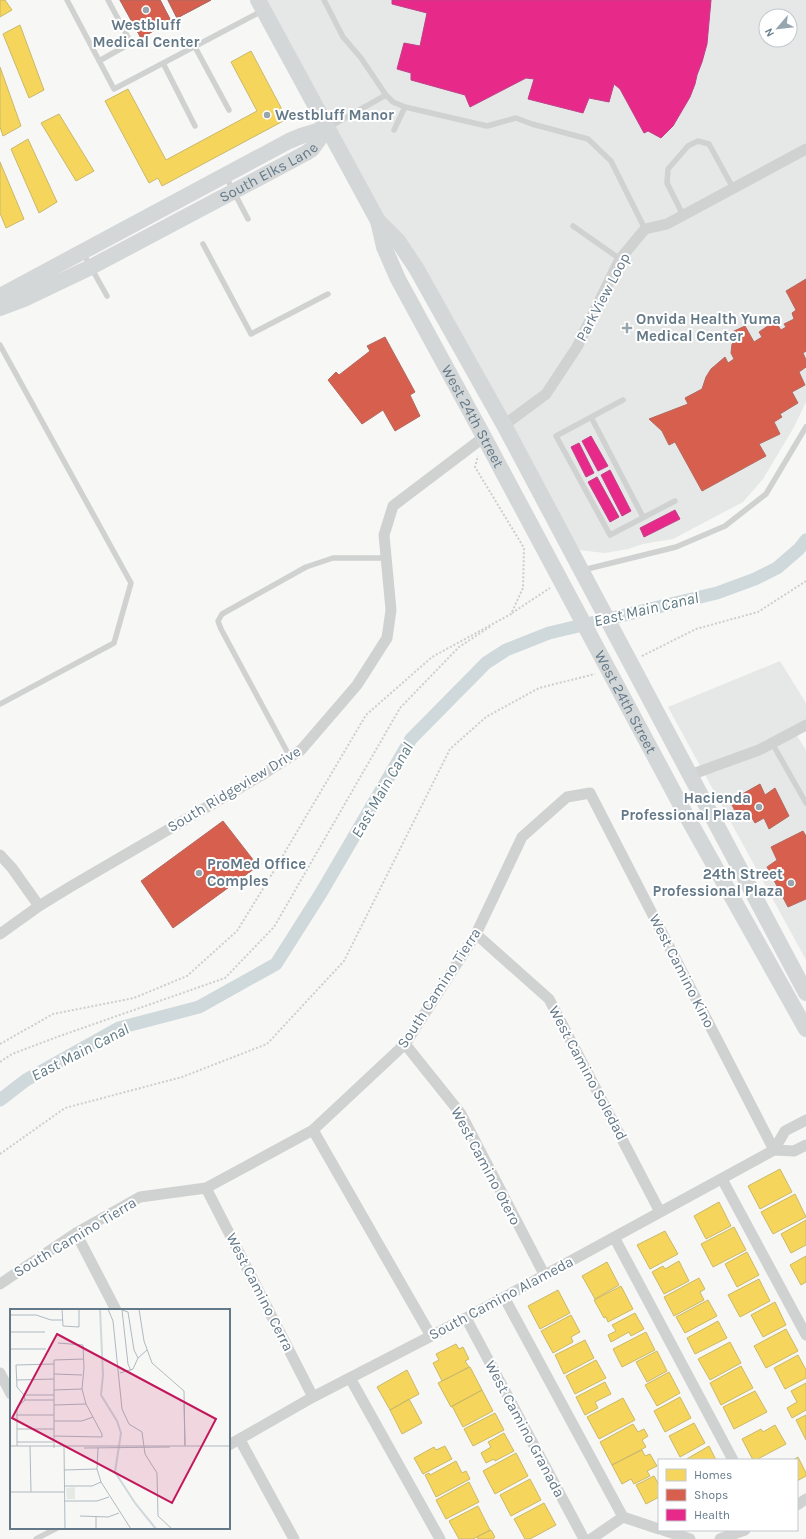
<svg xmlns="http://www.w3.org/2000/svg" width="806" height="1539" font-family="Karla,sans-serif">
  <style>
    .built { fill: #e6e7e7; fill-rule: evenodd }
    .homes { fill: #f6d55c; stroke: #cab969 }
    .shops { fill: #d6604d; stroke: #b4685f }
    .health { fill: #e7298a; stroke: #c04189 }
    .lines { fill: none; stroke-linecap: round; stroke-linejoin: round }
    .canal { stroke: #cfd8da; stroke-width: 13 }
    .path { stroke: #cccecf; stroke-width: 2; stroke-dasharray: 2 2; stroke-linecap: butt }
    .lane { stroke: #d0d2d2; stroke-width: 5.5 }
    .street { stroke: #d0d2d2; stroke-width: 11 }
    .secondary { stroke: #d4d7d8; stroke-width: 16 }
    .poi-dot { fill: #97a5ae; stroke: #fff; stroke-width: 1.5 }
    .labels { text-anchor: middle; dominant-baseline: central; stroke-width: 4; stroke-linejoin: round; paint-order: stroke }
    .poi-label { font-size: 15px; font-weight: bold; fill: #647988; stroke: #fff; text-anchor: start }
    .street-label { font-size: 15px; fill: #647988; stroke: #fff }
    .water-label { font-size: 16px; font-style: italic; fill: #607b84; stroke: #fff }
    .inset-river { fill: none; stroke: #cfd8da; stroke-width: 2 }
    .inset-road { fill: none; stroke: #afbac0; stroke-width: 1 }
    .view { fill: #c2185b; fill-opacity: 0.15; stroke: #c2185b; stroke-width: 2 }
    .inset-edge { fill: none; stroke: #647988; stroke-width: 2 }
  </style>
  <rect width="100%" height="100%" fill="#f7f7f6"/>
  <path class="built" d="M259,0H806V402L794,427L763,479L743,502L673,539L643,544L628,549L605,553L569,549L398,241ZM766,16H790V40H766Z
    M780,661L806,703V725L794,731L806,750V960L668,707Z"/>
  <path class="homes" d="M0,0H5L12,10L0,17Z
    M20,25L44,90L29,98L3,34Z
    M251,51L287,119L162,186L158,178L149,183L105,101L128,89L166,160L257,111L231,62Z
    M0,67L21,126L3,136L0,127Z
    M59,114L94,171L76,181L41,123Z
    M28,139L57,202L39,213L11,149Z
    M0,162L24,219L6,228L0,213Z
    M780,1169L792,1192L760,1209L748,1186Z
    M795,1194L806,1217L773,1234L761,1212Z
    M719,1202L731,1226L706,1239L694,1216Z
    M806,1220V1245L791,1253L781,1234Z
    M734,1227L746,1250L713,1267L701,1244Z
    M665,1231L678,1254L650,1269L637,1245Z
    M747,1252L759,1275L737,1287L725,1264Z
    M806,1256V1282L801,1285L790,1265Z
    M679,1261L689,1281L664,1294L652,1272L663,1266L665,1269Z
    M607,1262L619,1285L595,1299L582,1276Z
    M699,1278L705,1289L700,1292L704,1300L674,1316L664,1297Z
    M759,1279L770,1301L740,1317L728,1295Z
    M621,1286L633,1309L608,1322L606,1317L604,1318L594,1300Z
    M558,1290L570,1313L540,1329L528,1306Z
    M708,1300L717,1316L685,1333L676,1317Z
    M775,1302L786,1325L763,1337L751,1315Z
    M635,1313L644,1329L631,1336L629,1332L611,1342L608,1335L616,1331L612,1325Z
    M571,1315L580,1332L571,1337L573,1342L553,1353L541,1331Z
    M718,1321L727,1338L695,1354L687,1338Z
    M786,1329L798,1351L766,1368L754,1346Z
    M646,1332L655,1350L622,1367L613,1349Z
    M585,1340L594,1358L564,1374L555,1355Z
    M730,1342L741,1363L710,1380L698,1359Z
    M456,1344L459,1349L463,1347L469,1359L465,1361L469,1367L442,1381L433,1363L439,1360L436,1354Z
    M657,1351L667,1371L647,1382L636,1362Z
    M798,1355L806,1370V1378L785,1389L774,1368Z
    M596,1360L606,1378L575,1394L566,1376Z
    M741,1366L753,1388L721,1405L710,1383Z
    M470,1367L482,1390L451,1407L438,1383Z
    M407,1370L419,1394L390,1410L377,1387Z
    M669,1372L680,1393L657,1406L645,1385Z
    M605,1382L611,1394L595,1402L598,1408L585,1415L576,1397Z
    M806,1383V1410L792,1418L787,1408L797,1402L791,1391Z
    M482,1390L493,1411L463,1427L452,1406Z
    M755,1391L767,1412L734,1429L723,1407Z
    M680,1397L691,1418L665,1432L654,1411Z
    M623,1398L635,1420L599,1439L587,1417Z
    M409,1399L422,1423L402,1434L390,1410Z
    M495,1413L504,1430L473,1446L464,1429Z
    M806,1415V1440L796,1420Z
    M694,1423L705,1443L680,1457L669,1436Z
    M633,1424L638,1432L644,1429L648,1436L642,1440L646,1447L612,1465L600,1442Z
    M775,1425L786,1444L756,1460H753L742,1439L761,1429L763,1432Z
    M504,1433L514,1451L495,1461L494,1459L486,1463L481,1453L491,1447L488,1442Z
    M445,1446L452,1459L423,1474L414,1458L434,1447L436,1450Z
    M709,1446L716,1460H685Z
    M642,1450L645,1456L650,1454L657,1466L647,1471L650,1476L634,1484L631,1479L622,1484L612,1465Z
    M516,1453L528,1476L495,1494L483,1471Z
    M798,1457L806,1473V1476L797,1481V1460H793Z
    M456,1461L462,1473L466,1471L470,1479L436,1497L425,1475L429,1473L430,1475Z
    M654,1476L659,1485V1497L646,1504L636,1485Z
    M530,1479L541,1500L511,1516L500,1495Z
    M469,1482L479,1502L446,1519L436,1500Z
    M544,1503L556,1525L530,1539H525L514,1519Z
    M478,1506L490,1530L473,1539H459L449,1521Z
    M491,1530L495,1537L493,1539H478L477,1537Z"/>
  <path class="shops" d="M120,0H160L171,21L141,38Z
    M120,0H160L171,21L141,38Z
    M168,0H211L177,18Z
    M168,0H211L177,18Z
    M806,279V351L803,353L806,360V367L799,372L805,385L792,392L798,403L780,414L782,417L774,422L780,434L759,444L766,456L702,491L675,442L669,445L662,431L649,419L688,404L685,398L702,389L706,377L711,369L725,357L728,363L734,359L731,353L732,344L736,341L732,332L745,326L754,342L762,337L759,332L775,321L781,330L786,327L784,324L794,319L792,313L796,310L786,291Z
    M385,337L415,392L410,395L420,416L395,431L383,410L362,424L328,380L336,372L339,375L370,351L367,346Z
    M760,784L765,795L775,788L789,816L769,829L764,818L755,823L749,813L739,819L730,801Z
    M223,821L258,866L173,928L141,881Z
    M803,831L806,836V899L788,907L767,867L777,860L771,847Z"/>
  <path class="health" d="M392,0H711L707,44L702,62L697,75L695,84L690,97L673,126L661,138L648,131L644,133L620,89L614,84L609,102L589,98L583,113L528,99L534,79L526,78L470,107L465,95L411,80V73L397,69L404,43L420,46L427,13L392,4Z
    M591,436L608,466L598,471L582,441Z
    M579,443L594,473L586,477L571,447Z
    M610,470L631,511L622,516L601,475Z
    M597,477L619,517L610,522L588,482Z
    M675,510L680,519L644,537L640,528Z"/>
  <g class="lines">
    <path class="canal" d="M0,1100L26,1080L119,1028L199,1007L276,964L321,893L411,739L486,663L506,650L549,633L717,593L755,579L777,568L799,549L806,540"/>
    <path class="path" d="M512,613L550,588
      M642,656L696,629L758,612L806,581
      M0,1044L53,1014L134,998L187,976L237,931L272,874L366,715L432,657L511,614L523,588L524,548L475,467L478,456
      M0,1062L12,1054L57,1037L225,978L274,927L400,708L459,647L491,626
      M0,1154L65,1108L182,1077L267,1044L344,961L450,749L486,717L539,688L595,674"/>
    <path class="lane" d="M67,0L114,89L262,11
      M324,0L343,37L361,58L386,95L393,102L405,107L487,126L516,118L532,124L588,139L611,161L645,229
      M195,47L229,110
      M99,61L131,43L108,0
      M163,63L195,126
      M329,127L386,95
      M394,130L405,107
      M226,177L248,219
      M683,215L667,183L668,169L688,146L698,141L709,144L733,188
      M573,226L620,259
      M203,244L251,334L328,294
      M83,253L107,296
      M0,345L131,583L114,643L0,704
      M623,400L556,436L610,535L675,501
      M591,417L643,517
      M583,570L676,547L725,526L766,494L806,427
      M772,743L806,803
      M290,757L221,629L218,621L222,614L306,567L333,558H385
      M36,1539L57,1528"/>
    <path class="street" d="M504,425L546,394L577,347L620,259L645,229L667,224L806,149
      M690,775L759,750L806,725
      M0,855L12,868L39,906
      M0,934L39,906L70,887L260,776L301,750L357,685L387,638L391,610L384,535L393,506L484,437
      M476,934L549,999L660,1212
      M405,1044L461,1114L544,1274
      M313,1130L431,1336
      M774,1150L794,1151L806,1145
      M722,1179L806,1335
      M206,1188L313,1397
      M76,1233L116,1310
      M614,1237L733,1460
      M0,1284L76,1233L140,1197L206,1188L313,1130L405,1044L476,934L522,837L567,797L590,793L774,1150
      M504,1297L623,1517
      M466,1318L584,1539
      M0,1373L11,1394
      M350,1378L440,1539
      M240,1440L294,1539
      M229,1445L313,1397L466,1318L774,1150L785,1131L806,1120
      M797,1505L806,1499
      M663,1530L690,1539
      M591,1539L623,1517L659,1529
      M720,1539L745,1530"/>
    <g class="secondary">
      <path d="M258,0L378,221L398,241L416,268L504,425L806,993"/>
      <path id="s1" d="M378,221L384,247L398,279L484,437L686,815L806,1029"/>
      <path d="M0,296L289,141L301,136L327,128"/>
      <path id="s2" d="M0,308L24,299L91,267L306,153L312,149L327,128"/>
    </g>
  </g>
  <g class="poi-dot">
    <circle cx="146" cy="10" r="4"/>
    <circle cx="267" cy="115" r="4"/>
    <path d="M625 322h4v4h4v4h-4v4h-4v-4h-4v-4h4z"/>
    <circle cx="759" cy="807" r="4"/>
    <circle cx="199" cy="873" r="4"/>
    <circle cx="791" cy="883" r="4"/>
  </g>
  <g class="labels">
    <g class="poi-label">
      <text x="146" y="25" text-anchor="middle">Westbluff<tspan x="146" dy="17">Medical Center</tspan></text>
      <text x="275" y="115">Westbluff Manor</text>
      <text x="636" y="319">Onvida Health Yuma<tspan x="636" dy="17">Medical Center</tspan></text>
      <text x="751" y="798" text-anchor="end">Hacienda<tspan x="751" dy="17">Professional Plaza</tspan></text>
      <text x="207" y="864">ProMed Office<tspan x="207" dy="17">Comples</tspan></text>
      <text x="783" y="874" text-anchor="end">24th Street<tspan x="783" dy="17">Professional Plaza</tspan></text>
    </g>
    <g class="street-label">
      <text stroke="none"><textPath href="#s2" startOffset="301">South Elks Lane</textPath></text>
      <text transform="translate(603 297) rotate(-62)">ParkView Loop</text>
      <text stroke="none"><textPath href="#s1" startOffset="218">West 24th Street</textPath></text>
      <text stroke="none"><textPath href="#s1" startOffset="542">West 24th Street</textPath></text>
      <text transform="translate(234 789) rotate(-31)">South Ridgeview Drive</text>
      <text transform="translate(682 971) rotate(63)">West Camino Kino</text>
      <text transform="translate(439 988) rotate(-57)">South Camino Tierra</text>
      <text transform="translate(588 1073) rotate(62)">West Camino Soledad</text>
      <text transform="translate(486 1166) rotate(62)">West Camino Otero</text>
      <text transform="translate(75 1237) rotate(-31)">South Camino Tierra</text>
      <text transform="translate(260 1292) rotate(63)">West Camino Cerra</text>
      <text transform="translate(501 1298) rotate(-28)">South Camino Alameda</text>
      <text transform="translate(525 1429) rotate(62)">West Camino Granada</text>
    </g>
    <g class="water-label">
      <text transform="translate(646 609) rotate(-13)">East Main Canal</text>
      <text transform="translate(382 790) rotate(-60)">East Main Canal</text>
      <text transform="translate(80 1052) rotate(-27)">East Main Canal</text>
    </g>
  </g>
  <g transform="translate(10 1309)">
    <rect width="220" height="220" fill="#f7f7f6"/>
    <path d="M65,178V190H57L56,179Z" fill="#e6eae4"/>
    <path class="inset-river" d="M90,0L93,66L91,86L107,112L111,124L105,163L125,194L146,220"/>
    <path class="inset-road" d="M52,0L53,17L69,18V0M98,0L103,12L112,100L119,115L132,123L135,145L147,164L148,207L162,220M129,0L134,32L142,54L174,82L175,137M0,6H26L41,11H53M0,23H35M0,40H36M121,62L118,55L112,1L118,3L124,41L128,49M110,64L123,60L128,49L137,41M44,65L72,66M7,71L44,70M44,81L72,80M14,86H44M15,91H44M174,95L175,136M44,96L76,95M6,106H44M44,112H72L83,108M7,120H44M44,127L92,128V125L76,95L72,80L74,59L73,36L48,34M7,133H43M0,137H220M7,137V98L15,91L14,86L7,78L6,56L44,55M20,137L21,183M54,137L55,220M44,139V51L74,50M74,139L160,138M88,139L87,160L91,173L121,220M54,161L87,160M54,177H82L91,173M0,183H54M54,192H87L99,188M70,207L98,208L109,204M86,207V220"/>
    <path class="view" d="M47,25L206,110L162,194L2,109Z"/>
    <rect width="220" height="220" class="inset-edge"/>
  </g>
  <rect x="658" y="1459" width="140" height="72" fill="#ffffff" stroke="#c1c9cf"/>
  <rect x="666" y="1469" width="20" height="12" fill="#f6d55c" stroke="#c1c9cf"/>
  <text x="694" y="1479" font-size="12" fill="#647988">Homes</text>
  <rect x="666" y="1489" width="20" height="12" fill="#d6604d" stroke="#c1c9cf"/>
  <text x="694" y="1499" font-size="12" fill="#647988">Shops</text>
  <rect x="666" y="1509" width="20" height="12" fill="#e7298a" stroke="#c1c9cf"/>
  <text x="694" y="1519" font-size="12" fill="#647988">Health</text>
  <g transform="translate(778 28) rotate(242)"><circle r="19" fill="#ffffff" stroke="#c1c9cf"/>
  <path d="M0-3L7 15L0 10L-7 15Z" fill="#97a5ae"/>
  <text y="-6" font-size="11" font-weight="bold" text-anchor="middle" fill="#647988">N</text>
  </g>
</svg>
